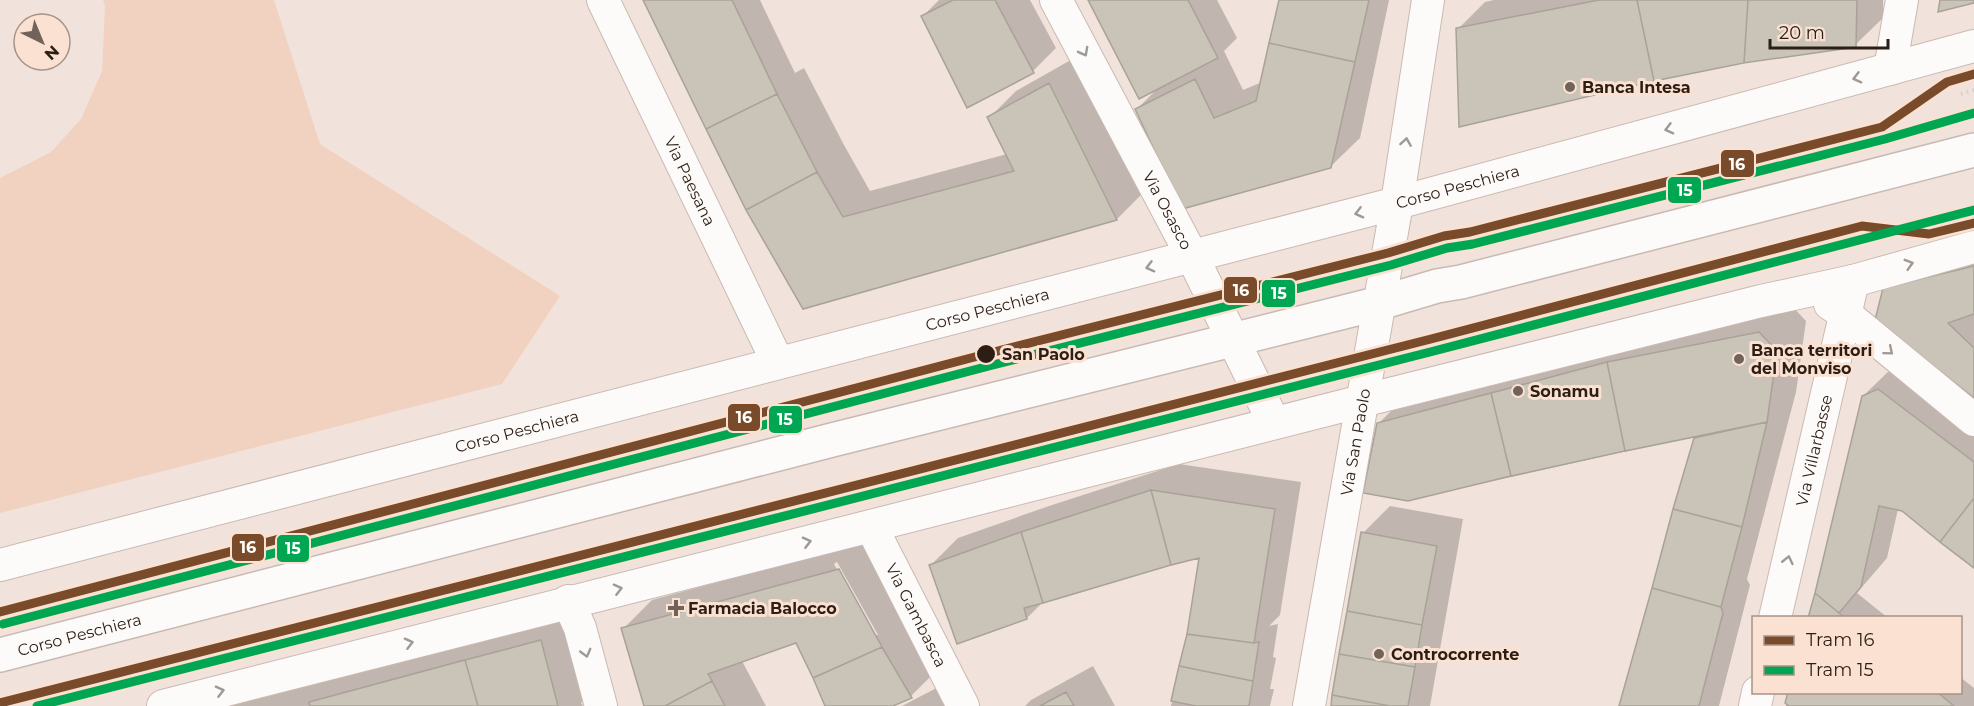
<svg xmlns="http://www.w3.org/2000/svg" width="1974" height="706" font-family="Montserrat,sans-serif">
  <style>
    .green { fill: #f1d2c1 }
    .shadow { fill: #0003; fill-rule: evenodd }
    .building { fill: #c9c3b8; stroke: #a8a297; stroke-width: 1.5 }
    .lines { fill: none; stroke-linecap: round; stroke-linejoin: round }
    .street-casing { stroke: #c8bab2; stroke-width: 34 }
    .secondary-casing { stroke: #c8bab2; stroke-width: 36 }
    .path { stroke: #d3cfcd; stroke-width: 4; stroke-dasharray: 1.5 4.5; stroke-linecap: butt }
    .street { stroke: #fdfbfa; stroke-width: 32 }
    .secondary { stroke: #fdfbfa; stroke-width: 33 }
    .tram-1-casing { stroke: #fae1d2; stroke-width: 14 }
    .tram-2-casing { stroke: #fae1d2; stroke-width: 14 }
    .tram-1 { stroke: #7a4b2a; stroke-width: 9 }
    .tram-2 { stroke: #00a651; stroke-width: 9 }
    .oneway { stroke: #9f9893 }
    .poi-dot { fill: #72635a; stroke: #fae1d2; stroke-width: 2 }
    .stop-dot { fill: #2d1e15; stroke: #fae1d2; stroke-width: 2 }
    .labels { text-anchor: middle; dominant-baseline: central; stroke-width: 6; stroke-linejoin: round; paint-order: stroke }
    .poi-label { font-size: 16px; font-weight: bold; fill: #2d1e15; stroke: #fae1d2; text-anchor: start }
    .street-label { font-size: 16px; fill: #2d1e15; stroke: #fae1d2 }
    .stop-label { font-size: 16px; font-weight: bold; fill: #2d1e15; stroke: #fae1d2; text-anchor: start }
    .line-badge { stroke: #fae1d2; stroke-width: 2 }
    .badge-label { font-size: 16px; text-anchor: middle; font-weight: bold; fill: #fff }
  </style>
  <rect width="100%" height="100%" fill="#f1e3db"/>
  <path class="green" d="M103,0H274L320,144L560,296L502,384L0,513V178L51,152L81,119L102,71L105,6Z"/>
  <path class="shadow" d="M645,0H760L795,73L804,68L844,145L870,191L1007,154L989,118L1016,91L1076,57L1144,192L1117,219L804,308Z
    M939,0H1030L1056,48L1033,71L923,16Z
    M1090,0H1217L1237,38L1224,51L1243,90L1262,82L1281,0H1389L1360,138L1330,167L1137,109L1158,88Z
    M1494,0H1883V18L1855,45L1458,29L1485,2Z
    M1974,246V396L1884,289Z
    M1789,303L1806,321L1796,392L1747,579L1750,585L1719,706H1621L1695,438L1699,435L1408,500L1378,424L1406,396Z
    M1891,369L1974,414V566L1903,510L1898,509L1887,558L1857,593L1888,618H1810L1863,396Z
    M1179,464L1301,482L1280,615L1269,626L1278,624L1273,657L1276,658L1270,689H1274L1270,706H1171L1188,634L1201,556L1045,600L1027,618L931,565L958,538L1049,506Z
    M1390,506L1463,519L1430,706H1333L1363,533Z
    M868,541L938,669L911,696L889,706H827L797,642L742,661L766,706H645L623,629L652,600ZM837,562L878,635H874L834,564Z
    M570,612L591,692L581,703L583,706H205Z
    M1093,666L1115,706H1025L1031,700Z
    M1960,677L1974,688V706H1786L1789,692H1960Z
    M946,683L958,706H902Z"/>
  <path class="building" d="M643,0H732L777,94L706,129Z
    M953,0H995L1034,73L967,108L921,16Z
    M1088,0H1188L1218,58L1139,99Z
    M1279,0H1369L1355,62L1269,43Z
    M1599,0H1637L1654,81L1459,127L1456,28Z
    M1637,0H1748L1744,63L1654,81Z
    M1748,0H1857L1856,47L1744,63Z
    M1940,0H1974V3L1938,12Z
    M1269,43L1355,62L1331,168L1182,209L1135,109L1195,79L1214,118L1256,101Z
    M1049,83L1117,220L803,309L746,210L817,172L843,217L1014,171L987,117Z
    M777,94L817,172L746,210L706,129Z
    M1974,266V314L1948,323L1974,348V398L1875,320L1883,288Z
    M1759,332L1777,351L1767,422L1625,451L1607,362Z
    M1607,362L1625,451L1511,476L1491,393Z
    M1878,389L1974,462V498L1940,542L1902,511L1879,506L1861,587L1839,613L1815,593L1862,396Z
    M1491,393L1511,476L1408,501L1363,493L1377,423Z
    M1767,422L1742,527L1673,509L1694,438Z
    M1151,490L1275,509L1254,643L1187,634L1199,558L1171,565Z
    M1151,490L1171,565L1043,603L1021,532Z
    M1974,498V568L1940,542Z
    M1673,509L1742,527L1721,607L1652,588Z
    M1021,532L1043,603L1024,608L1027,619L957,644L929,565Z
    M1361,532L1437,546L1422,625L1347,611Z
    M839,569L882,647L813,678L796,643L708,674L712,681L665,706H644L621,628Z
    M1652,588L1721,607L1723,613L1699,706H1619Z
    M1815,593L1845,618H1808Z
    M1347,611L1422,625L1415,667L1339,654Z
    M1187,634L1254,643L1259,642L1253,681L1179,666Z
    M541,640L558,706H478L465,660Z
    M882,647L912,698L893,706H825L813,678Z
    M1339,654L1415,667L1408,706H1390L1332,695Z
    M465,660L478,706H310L309,702Z
    M1179,666L1253,681L1249,706H1196L1171,701Z
    M712,681L725,706H665Z
    M1066,692L1074,706H1040Z
    M1788,692H1937L1954,706H1789L1785,703Z
    M1332,695L1390,706H1331Z"/>
  <g class="lines">
    <g class="street-casing">
      <g id="street">
        <path id="s1" d="M603,0L778,363"/>
        <path id="s2" d="M1056,0L1192,256L1274,423"/>
        <path d="M1890,69L1902,0"/>
        <path d="M1830,304L1844,313L1974,420"/>
        <path id="s3" d="M871,526L963,706"/>
        <path id="s4" d="M0,565L1397,203L1974,46"/>
        <path d="M568,601L580,628L601,706"/>
        <path id="s5" d="M1775,618L1853,281"/>
        <path d="M163,706L1362,401L1761,301L1853,281L1974,247"/>
        <path id="s6" d="M1309,706L1397,203L1428,0"/>
        <path d="M1755,706L1758,692"/>
      </g>
    </g>
    <g class="secondary-casing">
      <g id="secondary">
        <path id="s7" d="M0,655L832,440L1380,303L1437,286L1461,282L1974,150"/>
      </g>
    </g>
    <path class="path" d="M1961,94L1974,90
      M1925,218L1974,205"/>
    <use href="#street" class="street"/>
    <use href="#secondary" class="secondary"/>
    <g class="tram-1-casing">
      <path id="tram-1" d="M0,612L986,354L1388,253L1444,236L1470,232L1882,127L1947,82L1974,74
        M0,703L1431,339L1862,226L1929,234L1974,223"/>
    </g>
    <g class="tram-2-casing">
      <path id="tram-2" d="M3,624L989,366L1391,265L1447,248L1473,244L1885,139L1974,113
        M37,706L1434,351L1974,210"/>
    </g>
    <use href="#tram-1" class="tram-1"/>
    <use href="#tram-2" class="tram-2"/>
  </g>
  <defs><path id="oneway-chevron" d="M-2-3.5L2.5 0L-2 3.5" fill="none" stroke-width="1.6" stroke-linecap="round" stroke-linejoin="round" transform="scale(1.5)"/></defs>
  <g class="oneway">
    <use href="#oneway-chevron" transform="translate(1084 52) rotate(62)"/>
    <use href="#oneway-chevron" transform="translate(1857 78) rotate(165)"/>
    <use href="#oneway-chevron" transform="translate(1669 129) rotate(165)"/>
    <use href="#oneway-chevron" transform="translate(1406 142) rotate(-81)"/>
    <use href="#oneway-chevron" transform="translate(1359 213) rotate(166)"/>
    <use href="#oneway-chevron" transform="translate(1909 264) rotate(-16)"/>
    <use href="#oneway-chevron" transform="translate(1150 267) rotate(165)"/>
    <use href="#oneway-chevron" transform="translate(1889 351) rotate(40)"/>
    <use href="#oneway-chevron" transform="translate(807 542) rotate(-14)"/>
    <use href="#oneway-chevron" transform="translate(1788 560) rotate(-77)"/>
    <use href="#oneway-chevron" transform="translate(618 589) rotate(-14)"/>
    <use href="#oneway-chevron" transform="translate(409 643) rotate(-14)"/>
    <use href="#oneway-chevron" transform="translate(586 653) rotate(75)"/>
    <use href="#oneway-chevron" transform="translate(220 691) rotate(-14)"/>
  </g>
  <g class="poi-dot">
    <circle cx="1570" cy="87" r="6"/>
    <circle cx="1739" cy="359" r="6"/>
    <circle cx="1518" cy="391" r="6"/>
    <path d="M673 599h6v6h6v6h-6v6h-6v-6h-6v-6h6z"/>
    <circle cx="1379" cy="654" r="6"/>
  </g>
  <circle class="stop-dot" cx="986" cy="354" r="10"/>
  <g class="labels">
    <g class="poi-label">
      <text x="1582" y="87">Banca Intesa</text>
      <text x="1751" y="350">Banca territori<tspan x="1751" dy="18">del Monviso</tspan></text>
      <text x="1530" y="391">Sonamu</text>
      <text x="688" y="608">Farmacia Balocco</text>
      <text x="1391" y="654">Controcorrente</text>
    </g>
    <g class="street-label">
      <text stroke="none"><textPath href="#s1" startOffset="201">Via Paesana</textPath></text>
      <text stroke="none"><textPath href="#s4" startOffset="1506">Corso Peschiera</textPath></text>
      <text stroke="none"><textPath href="#s2" startOffset="238">Via Osasco</textPath></text>
      <text stroke="none"><textPath href="#s4" startOffset="1020">Corso Peschiera</textPath></text>
      <text stroke="none"><textPath href="#s4" startOffset="534">Corso Peschiera</textPath></text>
      <text stroke="none"><textPath href="#s6" startOffset="268">Via San Paolo</textPath></text>
      <text stroke="none"><textPath href="#s5" startOffset="172">Via Villarbasse</textPath></text>
      <text stroke="none"><textPath href="#s3" startOffset="100">Via Gambasca</textPath></text>
      <text stroke="none"><textPath href="#s7" startOffset="82">Corso Peschiera</textPath></text>
    </g>
    <g class="stop-label">
      <text x="1002" y="354">San Paolo</text>
    </g>
  </g>
  <g class="line-badge">
    <rect x="1720" y="149" width="35" height="29" rx="6" fill="#7a4b2a"/>
    <rect x="1667" y="176" width="35" height="28" rx="6" fill="#00a651"/>
    <rect x="1223" y="276" width="35" height="28" rx="6" fill="#7a4b2a"/>
    <rect x="1261" y="279" width="35" height="29" rx="6" fill="#00a651"/>
    <rect x="727" y="403" width="34" height="29" rx="6" fill="#7a4b2a"/>
    <rect x="768" y="405" width="35" height="29" rx="6" fill="#00a651"/>
    <rect x="231" y="533" width="34" height="29" rx="6" fill="#7a4b2a"/>
    <rect x="276" y="534" width="34" height="29" rx="6" fill="#00a651"/>
  </g>
  <g class="badge-label">
    <text x="1737" y="170">16</text>
    <text x="1685" y="196">15</text>
    <text x="1241" y="296">16</text>
    <text x="1279" y="299">15</text>
    <text x="744" y="423">16</text>
    <text x="785" y="425">15</text>
    <text x="248" y="553">16</text>
    <text x="293" y="554">15</text>
  </g>
  <rect x="1752" y="616" width="210" height="78" fill="#fae1d2" stroke="#a89386" stroke-width="1.5"/>
  <rect x="1764" y="636" width="30" height="9" fill="#7a4b2a" stroke="#a89386" stroke-width="1.5"/>
  <text x="1806" y="646" font-size="18" fill="#2d1e15">Tram 16</text>
  <rect x="1764" y="666" width="30" height="9" fill="#00a651" stroke="#a89386" stroke-width="1.5"/>
  <text x="1806" y="676" font-size="18" fill="#2d1e15">Tram 15</text>
  <g transform="translate(42 42) rotate(137)"><circle r="28" fill="#fae1d2" stroke="#a89386" stroke-width="1.5"/>
  <path d="M0-4.5L10 22L0 15L-10 22Z" fill="#72635a"/>
  <text y="-9" font-size="16" font-weight="bold" text-anchor="middle" fill="#2d1e15">N</text>
  </g>
  <path d="M1770 39v9h118v-9" fill="none" stroke="#2d1e15" stroke-width="3"/>
  <text x="1779" y="39" font-size="18" fill="#2d1e15" stroke="#fae1d2" stroke-width="4.5" paint-order="stroke">20 m</text>
</svg>
